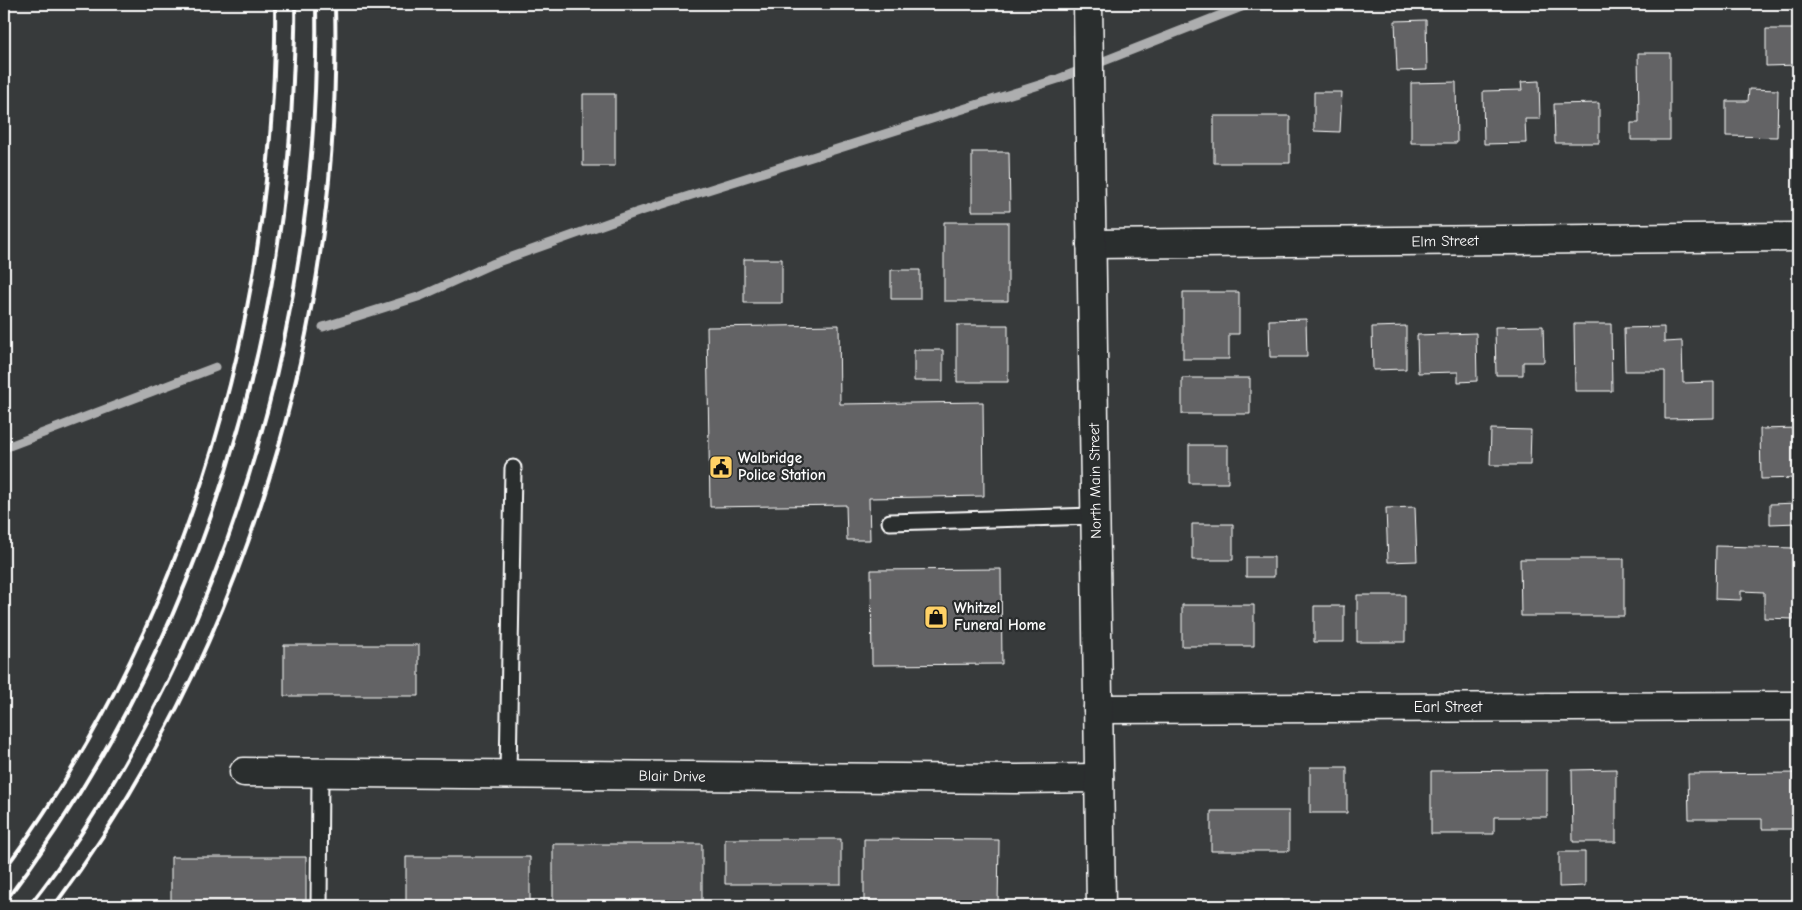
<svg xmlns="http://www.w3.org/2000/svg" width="1802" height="910" font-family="'Comic Neue',sans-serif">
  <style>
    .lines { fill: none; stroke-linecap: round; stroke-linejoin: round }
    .stream { stroke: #adaeaf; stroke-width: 9 }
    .building { fill: #636465; stroke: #fff }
    .service-casing { stroke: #fff; stroke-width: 19 }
    .minor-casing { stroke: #fff; stroke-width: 31 }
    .tertiary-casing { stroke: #fff; stroke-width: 31 }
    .service { stroke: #2a2d2e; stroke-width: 15 }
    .minor { stroke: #2a2d2e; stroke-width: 28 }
    .tertiary { stroke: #2a2d2e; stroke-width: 28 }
    .rail { stroke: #fff; stroke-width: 4 }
    .labels { text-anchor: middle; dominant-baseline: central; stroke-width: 4.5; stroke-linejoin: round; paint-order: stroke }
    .street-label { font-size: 15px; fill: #fff; stroke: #2a2d2e }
    .poi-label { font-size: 15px; font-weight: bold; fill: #fff; stroke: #2a2d2e; text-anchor: start }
  </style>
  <rect width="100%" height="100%" fill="#373a3b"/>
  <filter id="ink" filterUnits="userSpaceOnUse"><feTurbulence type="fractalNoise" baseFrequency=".02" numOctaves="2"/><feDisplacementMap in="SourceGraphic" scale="10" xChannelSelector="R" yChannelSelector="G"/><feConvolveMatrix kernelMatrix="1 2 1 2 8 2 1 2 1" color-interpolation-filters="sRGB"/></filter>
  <g filter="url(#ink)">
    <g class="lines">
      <path class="stream" d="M323,327L421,296L492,264L638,212L1058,79L1249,4
        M4,448L216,367"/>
    </g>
    <path class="building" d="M1426,20L1427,70L1397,71L1395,21Z
      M1766,29H1798V65L1766,66Z
      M1638,53H1670V140H1631V123H1639Z
      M1539,81L1540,119H1525L1526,143L1484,144L1483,91L1522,90L1521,82Z
      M1456,82L1457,143H1411V83Z
      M1749,89L1778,90L1777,137L1726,136V101H1748Z
      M1314,92H1342L1340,132L1314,131Z
      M583,94H615V166H583Z
      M1599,103V143H1555L1554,104Z
      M1214,116H1290V163H1214Z
      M972,152H1009L1010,211H972Z
      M944,222H1008V301H944Z
      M744,259H782V303H744Z
      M891,270H920V299H891Z
      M1183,292H1239V334H1229V359H1183Z
      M1306,319L1307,357H1270L1269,320Z
      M1574,324H1611L1612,391H1575Z
      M839,325L840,404L983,402L984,496L869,498L870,540H847L846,505L710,507L707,327Z
      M957,325H1008V382H957Z
      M1406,326V369L1373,370L1372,327Z
      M1543,326L1544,362H1523V375H1496L1495,327Z
      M1664,327V342L1682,341L1683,383L1714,382V418L1665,419V371H1625L1624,328Z
      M1476,333L1477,381L1458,382V372L1418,373L1417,335Z
      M914,350H943V381H914Z
      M1182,378H1250V414H1182Z
      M1798,428V478L1761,479L1760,429Z
      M1491,429L1531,430L1530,465H1490Z
      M1189,445H1228V483H1189Z
      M1798,503V523L1770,524V504Z
      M1415,507L1417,561L1388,562L1386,508Z
      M1192,524H1233V560H1192Z
      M1716,546L1795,548L1794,619L1764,618V592L1741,591V600L1715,599Z
      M1246,557H1274V577H1246Z
      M1520,559H1624V616H1521Z
      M1001,569L1002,664L872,665L871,570Z
      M1357,595H1405V642H1357Z
      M1182,605H1254V646H1182Z
      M1314,606H1344V642H1314Z
      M284,645H419V696H284Z
      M1310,767H1347V813H1310Z
      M1616,769V842H1573L1572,770Z
      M1547,770V817H1494V834H1431V771Z
      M1798,773V829H1762V819H1689L1688,774Z
      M1211,811H1289V851H1211Z
      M725,839H841V884H725Z
      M864,839L999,840L998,906L864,904Z
      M553,844H702V906H553Z
      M1559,852H1585V886L1559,887Z
      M171,857H306V905H171Z
      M406,857H530V906H406Z
      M1215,900H1283V906H1215Z"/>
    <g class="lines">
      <g class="service-casing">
        <path id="service" d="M890,522L1095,516
          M508,775L513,468
          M319,906L320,773"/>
      </g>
      <g class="minor-casing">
        <path id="minor" d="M1091,244L1798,237
          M1098,709L1798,706
          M244,772L1016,779L1099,778"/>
      </g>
      <g class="tertiary-casing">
        <path id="tertiary" d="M1088,4L1101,906"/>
      </g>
      <use href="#service" class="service"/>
      <use href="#minor" class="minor"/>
      <use href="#tertiary" class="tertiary"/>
      <path class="rail" d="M4,870C152,670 240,427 266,180C272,122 276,62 275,4
        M4,903C183,668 282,376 293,81C294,55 296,30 295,4
        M29,906C89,830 138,745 179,658C273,453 320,229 316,4
        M54,906C245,651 343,322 335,4"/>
    </g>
  </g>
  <defs>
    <g id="civic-square" transform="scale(1.25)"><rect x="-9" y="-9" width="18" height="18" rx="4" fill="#ffd166" stroke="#2a2d2e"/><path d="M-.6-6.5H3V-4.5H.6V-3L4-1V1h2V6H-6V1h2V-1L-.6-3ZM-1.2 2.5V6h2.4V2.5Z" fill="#111"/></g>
    <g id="shop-square" transform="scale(1.25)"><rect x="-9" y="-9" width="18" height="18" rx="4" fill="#ffd166" stroke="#2a2d2e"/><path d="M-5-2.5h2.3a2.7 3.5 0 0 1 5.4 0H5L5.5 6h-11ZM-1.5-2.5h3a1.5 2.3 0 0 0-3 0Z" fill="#111"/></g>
  </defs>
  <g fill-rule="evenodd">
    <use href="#civic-square" x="721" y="467"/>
    <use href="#shop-square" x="936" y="617"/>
  </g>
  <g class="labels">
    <g class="street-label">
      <text transform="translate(1445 241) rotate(-1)">Elm Street</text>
      <text transform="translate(1095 481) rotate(-91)">North Main Street</text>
      <text x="1448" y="707">Earl Street</text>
      <text transform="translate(672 776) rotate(1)">Blair Drive</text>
    </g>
    <g class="poi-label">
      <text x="738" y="458">Walbridge<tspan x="738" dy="17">Police Station</tspan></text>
      <text x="954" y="608">Whitzel<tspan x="954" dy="17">Funeral Home</tspan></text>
    </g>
  </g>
  <rect width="1802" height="910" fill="none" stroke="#2a2d2e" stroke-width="20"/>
  <rect x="10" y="10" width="1782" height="890" fill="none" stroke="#fff" stroke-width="2" filter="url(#ink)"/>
</svg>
